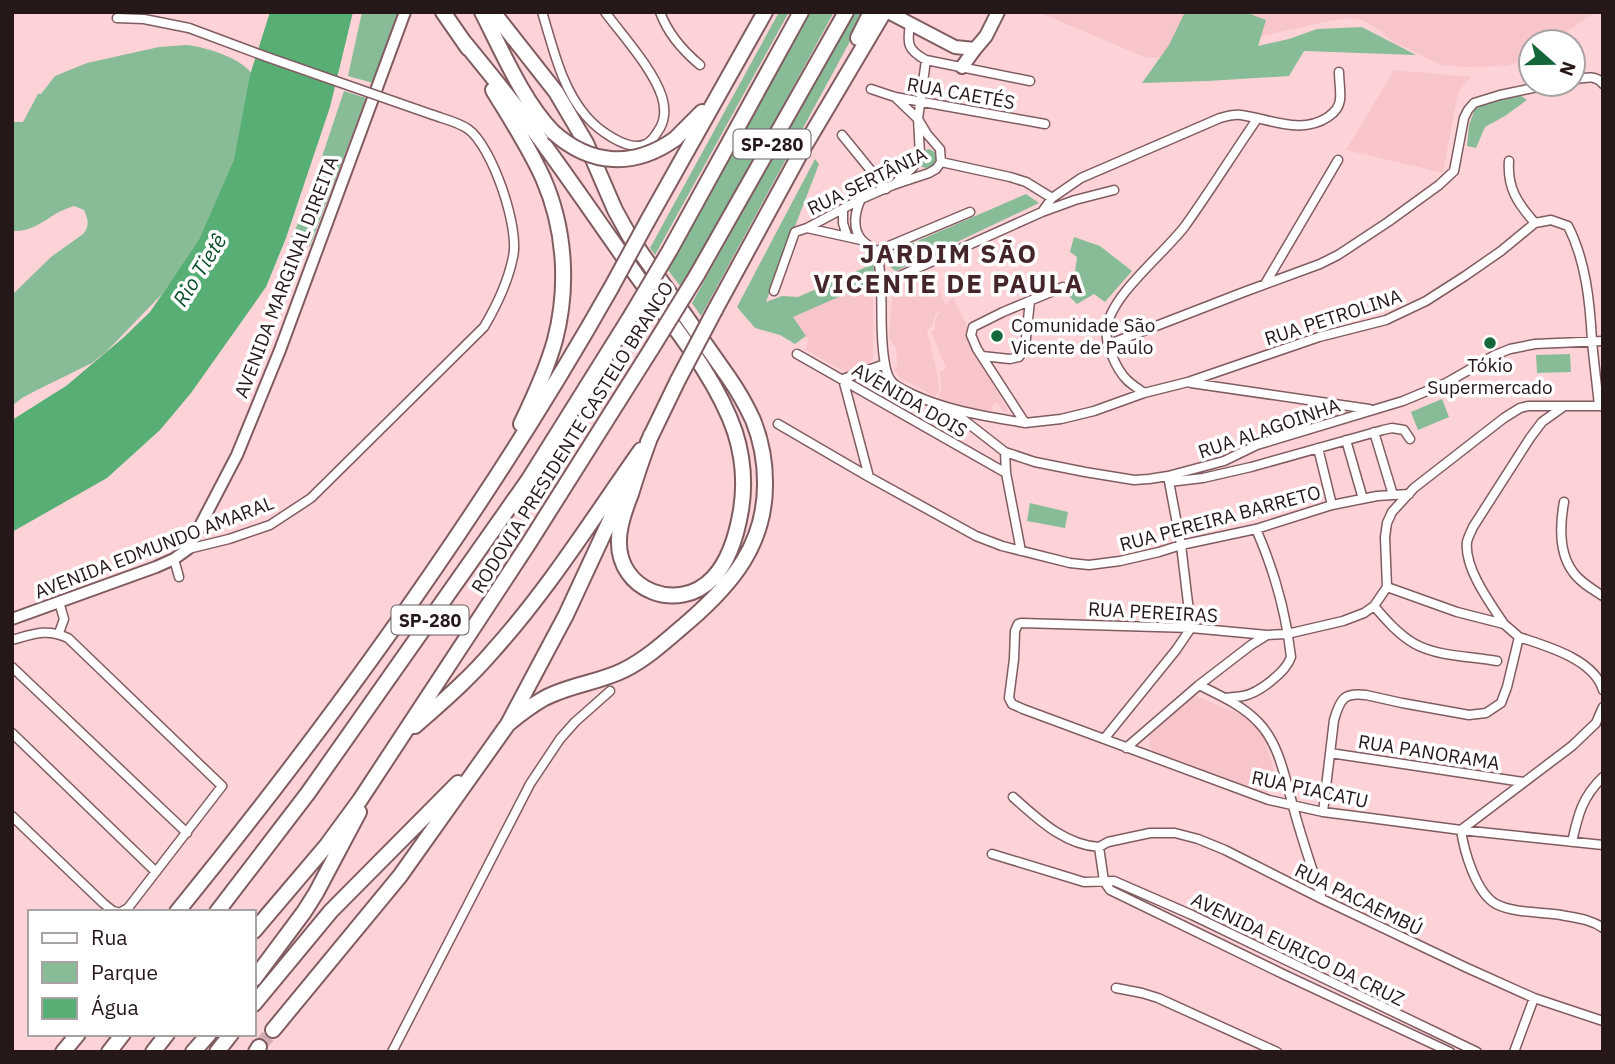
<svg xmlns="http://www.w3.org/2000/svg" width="1615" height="1064" font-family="'IBM Plex Sans',sans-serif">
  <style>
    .built { fill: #f8c6ca }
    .green { fill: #88bc97 }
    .water { fill: #57af75 }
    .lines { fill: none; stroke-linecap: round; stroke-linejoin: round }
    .motorway-tunnel { stroke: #d2adb1; stroke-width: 14; stroke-dasharray: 14 7; stroke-linecap: butt }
    .minor-casing { stroke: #805c60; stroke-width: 11 }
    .secondary-casing { stroke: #805c60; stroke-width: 14 }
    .primary-casing { stroke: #805c60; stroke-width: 16 }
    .motorway-casing { stroke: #805c60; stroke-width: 18 }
    .minor { stroke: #fff; stroke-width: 8 }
    .secondary { stroke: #fff; stroke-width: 10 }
    .primary { stroke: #fff; stroke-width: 12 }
    .motorway { stroke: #fff; stroke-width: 14 }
    .minor-bridge-casing { stroke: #805c60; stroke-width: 11; stroke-linecap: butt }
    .motorway-bridge-casing { stroke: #805c60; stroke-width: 18; stroke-linecap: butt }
    .minor-bridge { stroke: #fff; stroke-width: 8 }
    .motorway-bridge { stroke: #fff; stroke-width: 14 }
    .poi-dot { fill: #136738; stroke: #fff; stroke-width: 2.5 }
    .labels { text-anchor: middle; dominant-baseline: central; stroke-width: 7; stroke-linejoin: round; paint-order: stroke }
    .shield { fill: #fff; stroke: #675d5e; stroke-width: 2 }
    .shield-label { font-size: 18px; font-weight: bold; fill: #261719 }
    .street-label { font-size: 19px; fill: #261719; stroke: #fff }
    .poi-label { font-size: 19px; fill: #261719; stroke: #fff; text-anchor: start }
    .water-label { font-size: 21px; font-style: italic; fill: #084d27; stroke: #fff }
    .district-label { font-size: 26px; font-weight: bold; letter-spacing: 2px; fill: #442529; stroke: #fff }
  </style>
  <rect width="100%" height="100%" fill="#fdd3d7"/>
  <path class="built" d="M1038,12H1595L1553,42H1531V57L1526,61L1505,66L1463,67L1441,65L1392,41L1378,29L1362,20L1349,18L1328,21L1169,57L1147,58Z
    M1394,70L1471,77L1458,92L1443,173L1346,150Z
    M934,278L946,305L953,297L967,326L968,343L1007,408V412H1005L996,402L991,407L993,411L957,406L938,398L941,388V378L939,373L946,368L931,332L935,329V321L940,311L935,314L933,324L927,330L938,378L939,392L936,397L899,377L894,369L897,366L896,348L889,338L892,297H920L922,283Z
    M873,282V359L867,368L850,375L806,350L808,339L793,317Z
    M1194,695L1253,720L1262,734L1271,759L1278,783L1273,789L1266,792L1156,753L1149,747L1150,734Z"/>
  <path class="green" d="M362,12H398L373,83L348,76Z
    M779,12H789L655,255L650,248Z
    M809,12H834L732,199L681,287L667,269Z
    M853,12H866L701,316L692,303Z
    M1185,12H1245L1266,20L1258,46L1289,39L1317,29L1362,27L1416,55L1304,51L1289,76L1208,81L1142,83L1169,45Z
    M187,45C206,47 241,58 252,74L247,129L206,232L162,294L107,351L92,363L35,391L22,398L12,406V295L51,257L83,234C90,226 88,219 84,210L74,206C68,208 62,210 57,213C42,222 31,232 12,231V122H23L38,94H41L55,76L87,63L159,47Z
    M344,91L366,98L310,246L289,243L304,210Z
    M1520,95L1527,100L1505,116L1485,127L1476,148L1467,146L1469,125L1475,109L1488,102Z
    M929,149L935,152C939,163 932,172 920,166L925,150Z
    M815,159L819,164L766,302L782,296L798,297L873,264L875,275L873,282L793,317L806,336L795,344L780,335L755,328L737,307Z
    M1026,194L1039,203L896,271C888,267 886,259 892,252Z
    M1074,237L1100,246L1132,271L1105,302L1094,294L1077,304L1068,295L1075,272L1077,257L1070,252Z
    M1570,354L1571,372L1537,373L1536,355Z
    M1442,399L1449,417L1418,430L1411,412Z
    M1030,503L1068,512L1065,528L1027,521Z"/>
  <path class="water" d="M270,12H353L330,107L286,238L266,287L191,393L160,430L107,478L12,532V420L66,386L123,338L150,312L199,240L234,160L250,75Z"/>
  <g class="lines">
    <path class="motorway-tunnel" d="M259,1047L273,1030"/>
    <g class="minor-casing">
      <path id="minor" d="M542,12C553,47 561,87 586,116C597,129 628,153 646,144C653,141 656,134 660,128C665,119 665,107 662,97C653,69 623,36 605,12
        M660,12C668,34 682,50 700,65
        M117,18L144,19L189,28
        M910,24C907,43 907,50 926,60L1030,81
        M1573,80C1584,78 1595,74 1603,84
        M871,89L895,97L1045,124
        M842,135L886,189
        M1509,161C1507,188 1518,204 1535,223
        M941,162L1010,177L1026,182L1052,198
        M896,183L913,167L920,154L918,119L926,60
        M861,199C855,211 852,228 861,239C867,247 877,247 878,258C885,293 878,329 885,364C886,371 889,379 893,383C898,388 906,391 912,394C948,411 986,416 1025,423L1061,419L1094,411L1144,393L1188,382L1319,337L1386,320L1426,301L1465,276L1501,251L1535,223L1551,220L1568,226C1586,261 1590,303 1592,341C1594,363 1597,385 1599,406
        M843,210V223L847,236
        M1042,212L1052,198L1081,178L1220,118C1227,116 1234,114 1241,115C1270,119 1301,135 1328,117C1334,113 1339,108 1340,100C1341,91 1339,81 1339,72
        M807,228L861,240
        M877,251L970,212
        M882,284L1042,212L1075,200L1114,190
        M1265,284L1338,160
        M774,291L795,232L807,228L861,199L893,185L929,173L936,169L941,162L940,149L927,134L918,119L895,97
        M1107,345L1244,292L1320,264L1338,255L1388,222L1439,185L1454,171L1464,118L1468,110L1474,103L1500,95L1552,84
        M797,354L1006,473
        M982,356L1010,359L1019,357L1025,347L1030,301
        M1191,383L1369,409
        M1144,393C1139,389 1132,385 1127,380C1116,369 1104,342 1107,327C1112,294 1164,254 1185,226C1210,191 1233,154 1257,119
        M951,410L1005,452L1035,462L1085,472L1134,480L1149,479L1168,476L1224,461L1257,445L1403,401L1446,383L1495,355L1510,349L1535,344L1603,341
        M1025,423L977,349L971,335L973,327L1003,312L1063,287
        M778,424L869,477L976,536L1002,546L1070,563L1089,565L1120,561L1159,552L1181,545L1256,529L1332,505L1377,496L1409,494
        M1374,432L1393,495
        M1346,440L1363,499
        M1318,448L1332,505
        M1005,452L1006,473L1021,551
        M869,477L843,379L885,364
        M1169,482L1203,478L1251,467L1383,430L1392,428L1404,430L1410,439
        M1564,502C1560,524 1558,552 1573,572C1580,582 1592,589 1603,596
        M188,549L229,539L270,525L311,498L484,327C497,305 508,282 513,257C520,228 492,146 468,129C458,122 444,119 433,115
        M174,559L179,577
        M1374,606C1386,620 1399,635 1415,644C1439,657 1471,656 1497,661
        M1504,624C1490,603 1464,568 1467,542C1468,537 1471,532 1473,527L1530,438L1542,422L1563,407
        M59,633L64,619L59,602
        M1267,635L1191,628L1021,623L1018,624L1015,631L1014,659L1009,698L1012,704L1023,709L1269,800L1323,812L1370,818L1461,830L1603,845
        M1519,637C1546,646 1594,659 1603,690
        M12,640C33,634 47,628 68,638L222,786L128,908L121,912
        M12,667L187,833
        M1199,685C1219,695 1242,705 1258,722C1279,743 1285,778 1293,806C1301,837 1312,868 1322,899
        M1226,698C1232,697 1238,697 1243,696C1259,693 1286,672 1291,657C1286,612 1274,570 1256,529
        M1603,707L1596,723L1572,746L1461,830C1464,851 1476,893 1496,904C1513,913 1542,912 1561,915C1576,918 1590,919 1603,928
        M12,733L156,872
        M1104,739L1176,650L1191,628L1181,545L1168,476
        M1126,748L1199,685L1251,645L1267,635L1287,634L1343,621L1364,613L1374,606L1387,587L1385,537L1387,523L1392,512L1414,488L1504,418L1520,408L1528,406H1603
        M1330,753L1523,782
        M1013,797C1038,819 1064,845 1099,847
        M1323,812L1334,720C1340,699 1344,692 1366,695L1402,703L1469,715L1486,713L1501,703L1507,687L1519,637L1504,624L1457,612L1387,587
        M12,816L103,903L113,911L117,912
        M1572,842C1578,815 1582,797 1603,777
        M1099,847L1108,842L1150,833H1175L1198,839L1225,850L1322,899L1465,967L1534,998L1603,1021
        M1099,847L1104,881L1110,890L1285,975L1450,1052
        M992,854L1084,882L1114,881L1192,915L1477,1052
        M1116,988L1142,993L1158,998L1277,1052
        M392,1052L530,784L560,739L575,722L610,691
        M1514,1052L1534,998"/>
    </g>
    <g class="secondary-casing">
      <path id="secondary" d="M12,619L156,567L174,559L188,549L237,455L280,350L405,12"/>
    </g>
    <g class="primary-casing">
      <path id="primary" d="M888,12L955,47L975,49L986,36L998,12
        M962,67L975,49"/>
    </g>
    <g class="motorway-casing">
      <path id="motorway" d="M443,12L468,48
        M482,12C502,51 523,101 553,132
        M493,12L556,92L586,143L615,210L630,237L729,378C738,391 746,405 753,420C761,440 765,461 765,482C766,544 732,584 688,622C668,639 648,658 624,670C598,683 568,685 543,699C531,706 519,715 508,724
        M858,38L871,12
        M464,42C482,64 500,86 517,108C559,163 597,220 637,276C671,324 716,376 735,432C743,457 745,485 741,510C737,534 729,561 713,578C679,614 617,591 619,540C619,525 625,509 631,494C637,474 644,454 651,435
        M493,90C510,118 529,147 543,178C565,228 569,286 555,340C547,369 534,397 521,424
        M675,139L702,112
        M647,222L765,12
        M670,250L801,12
        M697,275L846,12
        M715,310L801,152L884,12
        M648,442L678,380
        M415,726C442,702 469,679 492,652C548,590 593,518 641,450
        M177,912C337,715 486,509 611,288
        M217,912L308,793L529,479L629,319
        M254,931L327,845L360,800L529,543L652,348
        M254,979L304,912L316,893L359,812
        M254,1004L331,911L458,783
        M273,1030L400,876L508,724L566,615L625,488
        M63,1052L78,1034
        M109,1052L123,1034
        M153,1052L167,1034
        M193,1052L209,1034
        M217,1052L231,1034
        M256,1052L259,1047"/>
    </g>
    <use href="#minor" class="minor"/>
    <use href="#secondary" class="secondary"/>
    <use href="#primary" class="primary"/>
    <use href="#motorway" class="motorway"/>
    <g class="minor-bridge-casing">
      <path id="minor-bridge" d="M189,28L267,57L433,115"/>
    </g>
    <g class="motorway-bridge-casing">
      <path id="motorway-bridge" d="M553,132C591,166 634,168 675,139
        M611,288L647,222
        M629,319L670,250
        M652,348L697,275
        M678,380L715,310"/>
    </g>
    <use href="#minor-bridge" class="minor-bridge"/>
    <use href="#motorway-bridge" class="motorway-bridge"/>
  </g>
  <g class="poi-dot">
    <circle cx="997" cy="336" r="7"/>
    <circle cx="1490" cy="343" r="7"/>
  </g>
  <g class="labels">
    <g class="shield">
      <rect x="733.5" y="129.5" width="77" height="29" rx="5"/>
      <rect x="391.5" y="605.5" width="77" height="29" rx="5"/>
    </g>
    <g class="shield-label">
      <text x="772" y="144">SP-280</text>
      <text x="430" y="620">SP-280</text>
    </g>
    <g class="street-label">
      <text transform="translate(961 93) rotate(10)">RUA CAETÉS</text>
      <text transform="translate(867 181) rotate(-26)">RUA SERTÂNIA</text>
      <text transform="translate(286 277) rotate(-69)">AVENIDA MARGINAL DIREITA</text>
      <text transform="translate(1333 317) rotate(-18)">RUA PETROLINA</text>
      <text transform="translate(910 400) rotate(30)">AVENIDA DOIS</text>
      <text transform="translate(1269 428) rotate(-19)">RUA ALAGOINHA</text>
      <text transform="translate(572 437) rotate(-58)">RODOVIA PRESIDENTE CASTELO BRANCO</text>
      <text transform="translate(1220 518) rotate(-15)">RUA PEREIRA BARRETO</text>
      <text transform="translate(154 547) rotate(-21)">AVENIDA EDMUNDO AMARAL</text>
      <text transform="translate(1153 612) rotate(3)">RUA PEREIRAS</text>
      <text transform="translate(1429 752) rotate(9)">RUA PANORAMA</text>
      <text transform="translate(1310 789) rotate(12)">RUA PIACATU</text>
      <text transform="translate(1359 899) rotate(26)">RUA PACAEMBÚ</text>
      <text transform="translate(1298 949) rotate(26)">AVENIDA EURICO DA CRUZ</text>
    </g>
    <g class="poi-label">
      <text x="1011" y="325">Comunidade São<tspan x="1011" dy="22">Vicente de Paulo</tspan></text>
      <text x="1490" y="365" text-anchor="middle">Tókio<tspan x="1490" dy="22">Supermercado</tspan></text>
    </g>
    <g class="water-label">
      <text transform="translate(199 270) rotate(-58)">Rio Tietê</text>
    </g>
    <g class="district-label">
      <text x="949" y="253">JARDIM SÃO<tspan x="949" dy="30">VICENTE DE PAULA</tspan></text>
    </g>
  </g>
  <rect width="1615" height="1064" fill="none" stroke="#261719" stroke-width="28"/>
  <rect x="28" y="910" width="228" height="126" fill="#ffffff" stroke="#a8a2a3" stroke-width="2"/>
  <rect x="42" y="933" width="35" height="10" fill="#ffffff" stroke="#a8a2a3" stroke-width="2"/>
  <text x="91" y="945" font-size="21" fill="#261719">Rua</text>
  <rect x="42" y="962" width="35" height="21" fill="#88bc97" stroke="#a8a2a3" stroke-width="2"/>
  <text x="91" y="980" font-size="21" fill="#261719">Parque</text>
  <rect x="42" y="998" width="35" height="21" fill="#57af75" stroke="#a8a2a3" stroke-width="2"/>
  <text x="91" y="1015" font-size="21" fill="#261719">Água</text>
  <g transform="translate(1552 63) rotate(110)"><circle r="33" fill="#ffffff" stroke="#a8a2a3" stroke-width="2"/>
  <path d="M0-5L12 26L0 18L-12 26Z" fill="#136738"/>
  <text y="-10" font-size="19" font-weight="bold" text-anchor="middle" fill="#261719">N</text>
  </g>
</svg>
